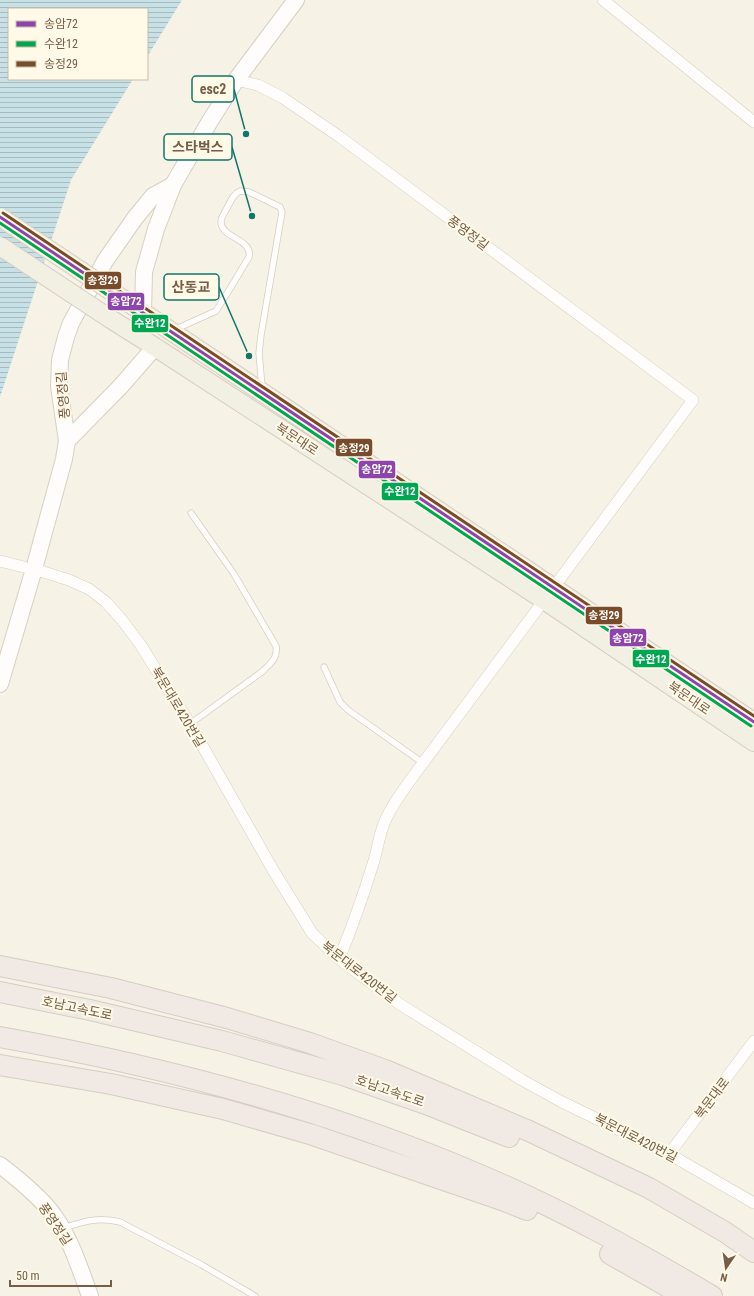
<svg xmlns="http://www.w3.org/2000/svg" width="754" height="1296" font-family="'Roboto Condensed','Noto Sans KR',sans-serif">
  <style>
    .water { fill: url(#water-rules) }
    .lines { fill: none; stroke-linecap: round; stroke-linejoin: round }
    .lane-casing { stroke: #d6cdc1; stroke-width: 7 }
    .street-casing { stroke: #d6cdc1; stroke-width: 12 }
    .secondary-casing { stroke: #d7cfc3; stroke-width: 18 }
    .primary-casing { stroke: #d5cdc3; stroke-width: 20 }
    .highway-casing { stroke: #d5cdc3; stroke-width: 22 }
    .lane { stroke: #fefdfb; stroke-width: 5.5 }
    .street { stroke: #fefdfb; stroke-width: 11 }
    .secondary { stroke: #fefdfb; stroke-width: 16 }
    .primary { stroke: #f2efe3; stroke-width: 18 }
    .highway { stroke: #f1e9e3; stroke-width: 20 }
    .primary-bridge-casing { stroke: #d5cdc3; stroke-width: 20; stroke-linecap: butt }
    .primary-bridge { stroke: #f2efe3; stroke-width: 18 }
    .bus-1-casing { stroke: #fff9e7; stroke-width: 6 }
    .bus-2-casing { stroke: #fff9e7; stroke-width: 6 }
    .bus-3-casing { stroke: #fff9e7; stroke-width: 6 }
    .bus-1 { stroke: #8e44ad; stroke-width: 3 }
    .bus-2 { stroke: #00a651; stroke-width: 3 }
    .bus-3 { stroke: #7a4b2a; stroke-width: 3 }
    .labels { text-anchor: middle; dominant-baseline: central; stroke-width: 4; stroke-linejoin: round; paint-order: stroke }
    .street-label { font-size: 13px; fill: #755d46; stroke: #fff9e7 }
    .leader { fill: none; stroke: #0f766e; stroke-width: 1.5 }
    .callout-dot { fill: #0f766e; stroke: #fff9e7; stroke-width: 1.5 }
    .callout { fill: #fff9e7; stroke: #0f766e; stroke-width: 1.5 }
    .callout-label { font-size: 14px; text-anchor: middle; font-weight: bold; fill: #755d46 }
    .line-badge { stroke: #fff9e7; stroke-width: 1.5 }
    .badge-label { font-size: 11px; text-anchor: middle; font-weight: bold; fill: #fff }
  </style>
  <defs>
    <pattern id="water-rules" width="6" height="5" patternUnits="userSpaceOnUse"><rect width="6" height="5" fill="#c8e1e7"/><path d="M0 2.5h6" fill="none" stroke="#a7babd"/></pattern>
  </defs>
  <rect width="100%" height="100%" fill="#f7f2e6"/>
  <path class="water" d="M0,0H182L147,57V9H9V79H133L71,180L0,397Z"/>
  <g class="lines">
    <g class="lane-casing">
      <path id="lane" d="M176,329L216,311L231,287L249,257C253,239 221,238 221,222C221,217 225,212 227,208C231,201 233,194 240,191L249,192L280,207L282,212L261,335L259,353L262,387
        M324,667L340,702L348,710L423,763
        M190,724L263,671C271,663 278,658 276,646L234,574L191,513
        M64,1228C84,1221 98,1217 120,1222L202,1265L255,1296"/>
    </g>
    <g class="street-casing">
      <path id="street" d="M603,0L754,122
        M236,80L258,85L283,98L340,137L693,400L423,763C410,781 395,799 386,819C379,833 378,849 373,864C363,896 352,928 339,959
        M0,561L24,567
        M34,569L69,580L89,589L106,602L122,620L140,644L190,724L273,870L312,933L339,959L401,1005L522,1080L562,1102L669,1154L754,1203
        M669,1154L754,1041"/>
    </g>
    <g class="secondary-casing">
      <path id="secondary" d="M143,312L144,272L156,229L173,185
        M67,441L120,387L155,347
        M0,684L34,569L64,459L67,441L59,386L60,360L66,337L71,323L105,261L135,218L153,196L173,185L210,121L236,80L296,0
        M0,1165C17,1178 34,1192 48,1208C69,1233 79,1266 90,1296"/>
    </g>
    <g class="primary-casing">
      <path id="primary" d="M123,299L754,722
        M109,318L155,347L544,600L754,742"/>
    </g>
    <g class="highway-casing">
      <path id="highway" d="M0,966L111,988L227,1018L310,1043L385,1070L529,1131L649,1188L725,1232L754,1252
        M0,992L90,1010L222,1041L343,1075L426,1104L509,1137
        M0,1037C163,1066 325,1109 478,1174C559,1208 636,1251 712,1296
        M0,1065L111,1084L223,1109L313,1135L502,1200L527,1210
        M610,1254L684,1296"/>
    </g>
    <use href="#lane" class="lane"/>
    <use href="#street" class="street"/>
    <use href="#secondary" class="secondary"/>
    <use href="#primary" class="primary"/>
    <use href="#highway" class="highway"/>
    <g class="primary-bridge-casing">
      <path id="primary-bridge" d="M0,217L123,299
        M0,246L109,318"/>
    </g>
    <use href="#primary-bridge" class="primary-bridge"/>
    <g class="bus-1-casing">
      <path id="bus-1" d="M0,217L754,722"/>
    </g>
    <g class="bus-2-casing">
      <path id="bus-2" d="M0,223L751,726"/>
    </g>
    <g class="bus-3-casing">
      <path id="bus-3" d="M3,213L754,716"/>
    </g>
    <use href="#bus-1" class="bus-1"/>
    <use href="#bus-2" class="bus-2"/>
    <use href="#bus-3" class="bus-3"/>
  </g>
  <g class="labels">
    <g class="street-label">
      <text transform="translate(468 233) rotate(37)">풍영정길</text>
      <text transform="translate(63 395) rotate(-95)">풍영정길</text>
      <text transform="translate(297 439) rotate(33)">북문대로</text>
      <text transform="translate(689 698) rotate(34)">북문대로</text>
      <text transform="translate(178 707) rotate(59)">북문대로420번길</text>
      <text transform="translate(359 972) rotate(38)">북문대로420번길</text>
      <text transform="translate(77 1008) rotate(12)">호남고속도로</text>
      <text transform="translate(390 1091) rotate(19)">호남고속도로</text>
      <text transform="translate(712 1098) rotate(-53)">북문대로</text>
      <text transform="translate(636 1138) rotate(27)">북문대로420번길</text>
      <text transform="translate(55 1224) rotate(56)">풍영정길</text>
    </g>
  </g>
  <path class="leader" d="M246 134L234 89M252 216L232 147M249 356L219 287"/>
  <g class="callout-dot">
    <circle cx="246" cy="134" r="4"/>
    <circle cx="252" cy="216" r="4"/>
    <circle cx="249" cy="356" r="4"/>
  </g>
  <g class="callout">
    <rect x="192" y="76" width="42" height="26" rx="4"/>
    <rect x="164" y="134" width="68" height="26" rx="4"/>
    <rect x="164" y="274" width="55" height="26" rx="4"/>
  </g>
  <g class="callout-label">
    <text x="213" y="94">esc2</text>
    <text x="198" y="152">스타벅스</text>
    <text x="191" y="292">산동교</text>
  </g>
  <g class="line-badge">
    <rect x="84" y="271" width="38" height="19" rx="4" fill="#7a4b2a"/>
    <rect x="107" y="292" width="38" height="19" rx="4" fill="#8e44ad"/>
    <rect x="131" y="314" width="38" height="19" rx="4" fill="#00a651"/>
    <rect x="335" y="438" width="38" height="19" rx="4" fill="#7a4b2a"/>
    <rect x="358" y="460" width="38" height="19" rx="4" fill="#8e44ad"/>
    <rect x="381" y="482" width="38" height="19" rx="4" fill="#00a651"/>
    <rect x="585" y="606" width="38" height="19" rx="4" fill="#7a4b2a"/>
    <rect x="609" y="628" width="38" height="19" rx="4" fill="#8e44ad"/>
    <rect x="632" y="649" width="38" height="19" rx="4" fill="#00a651"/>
  </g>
  <g class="badge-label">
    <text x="103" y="284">송정29</text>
    <text x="126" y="305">송암72</text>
    <text x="150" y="327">수완12</text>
    <text x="354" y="452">송정29</text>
    <text x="377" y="473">송암72</text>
    <text x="400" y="495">수완12</text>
    <text x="604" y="619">송정29</text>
    <text x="628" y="642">송암72</text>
    <text x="651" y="663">수완12</text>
  </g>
  <rect x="8" y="8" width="140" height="72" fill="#fff9e7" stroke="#c8bba7"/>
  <rect x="16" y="21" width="20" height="6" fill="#8e44ad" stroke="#c8bba7"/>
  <text x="44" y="28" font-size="12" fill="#755d46">송암72</text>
  <rect x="16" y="41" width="20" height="6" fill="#00a651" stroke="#c8bba7"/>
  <text x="44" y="48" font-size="12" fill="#755d46">수완12</text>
  <rect x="16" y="61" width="20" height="6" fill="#7a4b2a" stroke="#c8bba7"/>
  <text x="44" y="68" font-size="12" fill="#755d46">송정29</text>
  <g transform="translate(726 1268) rotate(193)" stroke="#fff9e7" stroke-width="3" paint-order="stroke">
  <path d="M0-3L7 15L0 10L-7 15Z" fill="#755d46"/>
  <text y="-6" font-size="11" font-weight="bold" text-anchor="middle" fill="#755d46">N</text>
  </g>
  <path d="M10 1280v6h101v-6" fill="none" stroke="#755d46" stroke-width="2"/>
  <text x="16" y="1280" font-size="12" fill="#755d46" stroke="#fff9e7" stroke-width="3" paint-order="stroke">50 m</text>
</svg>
